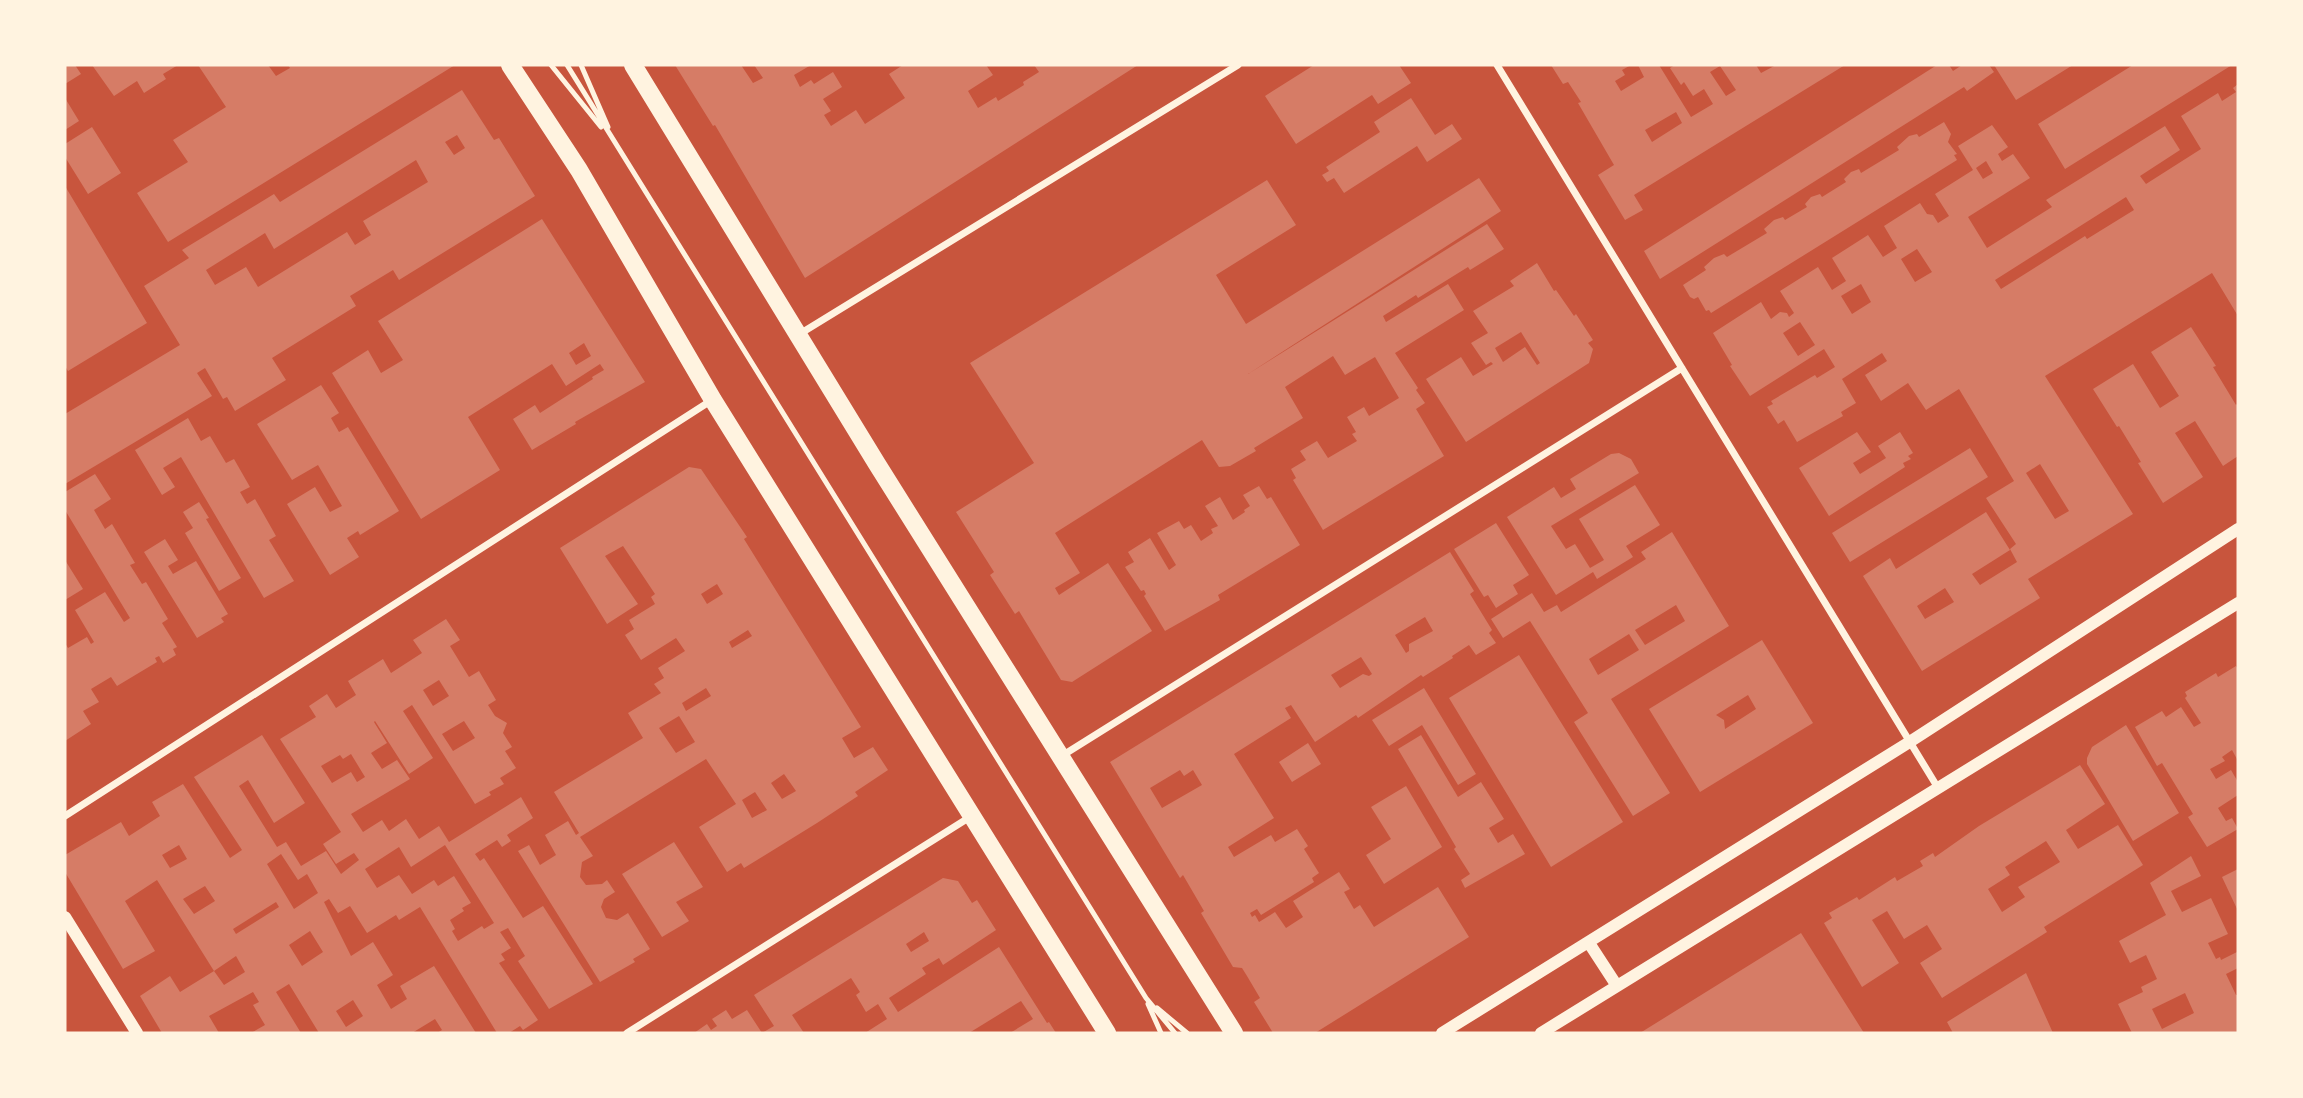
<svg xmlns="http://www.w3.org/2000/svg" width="2303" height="1098" font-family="Mulish,sans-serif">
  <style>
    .building { fill: #d67c66; fill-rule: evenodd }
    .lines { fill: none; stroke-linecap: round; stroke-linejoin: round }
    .service { stroke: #fff3e0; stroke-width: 5 }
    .minor { stroke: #fff3e0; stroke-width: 7 }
    .tertiary { stroke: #fff3e0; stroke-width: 12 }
    .primary { stroke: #fff3e0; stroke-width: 18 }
  </style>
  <rect width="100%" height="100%" fill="#c8553d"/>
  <path class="building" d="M65,65H75L81,74L65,84Z
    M92,65H178L163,74L166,79L144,93L137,81L114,96Z
    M198,65H268L276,76L290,68L288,65H455L168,242L137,193L188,162L173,140L226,107Z
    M675,65H741L753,83L763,78L754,65H811L794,75L800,87L811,80L814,84L833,72L842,87L823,99L831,111L824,115L831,126L856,110L865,124L905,98L889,74L903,65H986L993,75L968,91L978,108L996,97L998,101L1024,85L1023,82L1039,72L1034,65H1138L805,278L715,125L713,126Z
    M1314,65H1399L1411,83L1378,104L1372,95L1296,144L1265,96Z
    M1551,65H1631L1622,70L1625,75L1615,81L1621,91L1644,77L1638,65H1659L1691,117L1713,104L1704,89L1693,96L1684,82L1681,85L1670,68L1675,65H1756L1761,73L1776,65H1845L1634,195L1643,210L1625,220L1598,175L1614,165L1578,103L1581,102L1568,82L1563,84ZM1720,66L1736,90L1726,96L1710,72ZM1676,112L1682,123L1652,142L1645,130Z
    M1937,65H1949L1953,71L1962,65H1989L1994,72L1967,91L1964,87L1660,279L1644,251Z
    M1994,65H2073L2016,100Z
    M2133,65H2232L2065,169L2038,124Z
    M2238,84V316L2212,273L2045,376L2133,514L2028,579L2040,598L1922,671L1863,576L1890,558L1896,569L1986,512L2010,550L1972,574L1980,585L2017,562L2010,549L2016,544L1986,498L2014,481L1959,389L1926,410L1908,383L1881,401L1865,375L1887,361L1882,353L1842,379L1856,403L1841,412L1843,416L1797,442L1784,420L1778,424L1767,407L1773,404L1771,401L1815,375L1817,378L1835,367L1824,349L1750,396L1730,366L1732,365L1713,333L1761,302L1771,319L1780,312L1787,313L1789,317L1794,313L1780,291L1818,267L1832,290L1846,281L1832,258L1868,235L1883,257L1897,248L1884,226L1920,203L1927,214L1933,215L1938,223L1949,216L1935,194L1973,170L1958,146L1992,125L2008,147L1998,154L2002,161L2013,154L2030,178L1968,217L1987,248L2052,207L2046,200L2165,126L2180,150L2140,176L2146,184L2201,149L2181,116L2218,93L2222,101L2236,92L2233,88ZM1986,161L1993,173L1983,179L1976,168ZM2126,197L2134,210L2087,239L2085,236L2001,289L1995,280ZM1917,249L1932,272L1915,282L1901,259ZM1861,284L1871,302L1852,314L1841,296ZM1800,322L1815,345L1798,356L1783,333ZM2040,464L2069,511L2055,519L2026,473ZM1945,588L1954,602L1925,619L1917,606Z
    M462,90L494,140L499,138L535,196L399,280L393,270L350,296L356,306L272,358L286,380L235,411L227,397L223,399L205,368L197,373L212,396L65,484V414L180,345L144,286L189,258L182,250L274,194L280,202ZM457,135L465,148L454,155L445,142ZM416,160L428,182L363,221L371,235L355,245L347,232L258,287L246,267L215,285L206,270L265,233L274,249Z
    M65,98L79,121L65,130Z
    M1411,98L1435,135L1452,124L1462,139L1427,162L1417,146L1344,193L1334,178L1327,182L1322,175L1329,171L1326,167L1380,132L1374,122Z
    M1944,122L1951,134L1948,142L1957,154L1954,155L1957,160L1711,313L1709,310L1706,311L1698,297L1694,299L1690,297L1683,285L1706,270L1704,267L1714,258L1724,254L1727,257L1767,233L1764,229L1774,220L1783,217L1785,220L1807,207L1805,204L1811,197L1820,194L1822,197L1846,182L1844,179L1851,172L1859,169L1861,173L1899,150L1897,147L1909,136L1917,134L1919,137Z
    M92,127L121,173L88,194L65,157V144Z
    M1479,178L1501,211L1248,374L1487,224L1504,249L1470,270L1468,267L1418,298L1416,295L1383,316L1386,322L1448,284L1464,310L1395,353L1418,388L1416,390L1425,403L1416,409L1444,456L1323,530L1293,480L1296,478L1291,469L1306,460L1300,451L1317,441L1328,458L1357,441L1352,434L1356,432L1347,417L1364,407L1369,416L1399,398L1375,357L1345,375L1333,356L1285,387L1303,418L1254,448L1256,451L1230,466L1219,467L1202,440L1055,533L1080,573L1055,588L1059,595L1108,563L1152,631L1072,682L1061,680L1019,611L1015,614L990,575L994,572L956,512L1034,463L970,363L1267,180L1296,225L1216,275L1246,324Z
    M65,186L147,323L68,371L65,366Z
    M542,219L645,382L575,422L576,424L532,450L513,419L535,405L540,413L593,379L592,377L604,370L600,364L566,386L552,364L468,417L500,470L421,519L332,373L368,350L381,373L403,360L378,321ZM584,343L591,356L576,365L569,353Z
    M1537,263L1554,291L1556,290L1574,316L1576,314L1593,340L1588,343L1593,349L1589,363L1466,442L1426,379L1461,357L1473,376L1493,364L1491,362L1486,365L1471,343L1488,333L1473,311L1514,286L1510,281ZM1521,332L1540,363L1537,365L1525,347L1503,362L1495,348Z
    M2191,327L2216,366L2213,367L2236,405L2238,403V456L2223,466L2195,421L2175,433L2203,477L2163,503L2138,463L2141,462L2119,426L2117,427L2093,389L2133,364L2160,408L2179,396L2151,352Z
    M321,385L339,413L331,418L339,432L348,427L399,511L360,535L358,531L347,538L359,557L330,575L287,504L315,487L330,512L342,506L318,465L292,480L257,424Z
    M188,418L201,441L210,436L226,463L234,459L250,487L240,492L247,504L255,499L276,536L269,540L294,581L264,598L181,457L163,468L175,487L162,495L135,450Z
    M1857,432L1871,452L1853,463L1860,474L1886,458L1878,446L1900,432L1913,453L1908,456L1911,459L1903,463L1905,467L1829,516L1799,468Z
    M1970,448L1988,477L1850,562L1832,533Z
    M1619,453L1631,459L1639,473L1551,526L1566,549L1575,544L1590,568L1604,560L1579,519L1635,485L1660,525L1626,546L1633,557L1597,579L1593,572L1556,595L1507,517L1554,487L1561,498L1576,489L1570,479L1611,454Z
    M689,467L701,469L747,537L744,539L861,727L842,738L854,758L873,747L888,770L855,792L858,796L817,823L744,868L741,863L727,872L699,827L736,804L706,759L580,837L593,856L582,862L580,877L586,885L602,884L607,880L615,892L604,899L601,907L606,918L617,920L628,913L650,949L633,959L635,962L600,982L518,851L529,845L540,865L556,855L545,835L568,821L576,835L579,833L554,792L643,738L628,713L661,693L654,684L664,678L658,668L685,651L676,638L641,660L625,635L634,629L629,620L655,604L651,597L655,594L623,546L605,556L638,604L607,624L560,548ZM717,584L723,594L707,604L701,594ZM748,630L752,636L732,648L729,642ZM706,688L711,696L686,711L682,703ZM679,716L695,742L676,753L659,728ZM784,774L796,791L782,799L771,783ZM755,792L767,810L752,818L742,800Z
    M95,474L111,499L94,510L105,529L112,524L135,563L130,565L142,584L146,582L168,619L162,623L177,647L173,649L176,655L163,663L159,656L155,658L157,662L117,686L111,677L91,689L99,702L83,711L91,724L65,741V643L68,648L87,637L91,644L94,642L75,610L105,592L124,622L130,618L65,510V492Z
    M1259,486L1267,499L1271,497L1300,545L1218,595L1220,600L1165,631L1144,596L1146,594L1144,590L1141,591L1125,567L1134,562L1128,552L1150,538L1169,570L1176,565L1157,533L1179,521L1184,529L1191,525L1201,541L1213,533L1211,529L1218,526L1205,506L1220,497L1233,520L1245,512L1244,510L1250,506L1243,495Z
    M199,502L209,518L206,519L241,578L219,591L185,533L193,528L183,512Z
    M1496,523L1529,575L1513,585L1518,594L1496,608L1488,595L1484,597L1454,549Z
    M1672,532L1729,626L1611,699L1670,793L1633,816L1574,722L1588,713L1530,621L1503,638L1491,619L1532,593L1544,612L1557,605L1561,612L1646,559L1641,552ZM1676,605L1685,621L1645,645L1635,630ZM1629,634L1639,650L1598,675L1589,659Z
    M165,539L178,560L168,566L173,574L196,561L228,614L221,618L224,622L197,638L144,552Z
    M1450,552L1474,591L1470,594L1492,630L1489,633L1496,643L1476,655L1469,645L1452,656L1453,658L1423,677L1421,675L1358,718L1356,715L1315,742L1291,705L1285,708L1291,718L1234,754L1274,818L1228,847L1234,857L1271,835L1275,842L1297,829L1308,846L1304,849L1319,873L1312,878L1314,882L1261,915L1257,909L1250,913L1252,917L1255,915L1259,922L1275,912L1286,928L1303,917L1293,901L1339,872L1350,889L1344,892L1354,909L1360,905L1374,927L1438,887L1469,937L1315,1033H1273L1254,1002L1260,998L1247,976L1242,968L1233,967L1201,913L1204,911L1183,875L1180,878L1110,762ZM1425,617L1433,631L1409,644V651L1406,653L1395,635ZM1361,657L1372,674L1369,676L1363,674L1340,688L1331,675ZM1180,770L1184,776L1193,770L1202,785L1162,808L1150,788Z
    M65,560L83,589L65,600Z
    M446,619L460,640L450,646L469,677L479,671L496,700L488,705L495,716L507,723L503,733L512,747L505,751L516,768L500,778L504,784L489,792L491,795L475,804L412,705L403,711L433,758L409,774L375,721L374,722L387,743L371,753L382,769L397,760L410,779L351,814L363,832L382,820L389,831L406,819L419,839L439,826L449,842L521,797L533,818L507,835L511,841L502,847L497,840L475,854L480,861L484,858L523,918L543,906L593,984L549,1009L518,961L525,956L508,928L500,932L511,948L501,954L505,960L499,963L538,1020L523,1030L520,1026L509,1033H497L420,907L399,920L396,915L367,933L350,906L338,913L329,899L324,902L351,956L373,942L393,975L377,985L391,1009L407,999L400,986L434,966L476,1033H437L442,1030L435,1019L412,1033H319L289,984L276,992L301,1033H251L265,1025L253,1005L259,1002L253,992L209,1016L219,1033H162L140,996L170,976L180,992L214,971L224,985L245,972L236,956L214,971L157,880L125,901L155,951L123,969L65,872V855L121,822L129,836L160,816L152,802L183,784L230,858L242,850L194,777L262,735L305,803L274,823L248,780L239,786L277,847L286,842L301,866L326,851L341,874L359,860L354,853L336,864L323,844L341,832L280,739L316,717L309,706L327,694L336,708L356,695L348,681L383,659L391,673L422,653L413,640ZM439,680L449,696L433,706L423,690ZM464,721L475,738L453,751L442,734ZM351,754L365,777L357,782L351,772L332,783L321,766L340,755L343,759ZM179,845L187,859L170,868L162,855ZM445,845L494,923L484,929L482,926L458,941L452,931L455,929L450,920L464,911L462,908L471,903L454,876L438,886L434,880L412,894L399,875L377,888L365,869L399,847L411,867ZM281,854L298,880L307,874L318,893L294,909L267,864ZM205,886L215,901L194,914L183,899ZM276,902L279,907L236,934L233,929ZM310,931L323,952L302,966L289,945ZM353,1000L363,1016L346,1027L336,1011Z
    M1762,640L1813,723L1700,792L1649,709ZM1748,695L1756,709L1725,729L1724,720L1716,715Z
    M1519,655L1623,822L1551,867L1449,698Z
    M2236,666L2238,669V761L2232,750L2222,757L2225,761L2210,769L2216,779L2231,770L2238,782V795L2218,808L2226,821L2232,818L2238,829L2207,847L2188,817L2193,814L2162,763L2157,766L2135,727L2162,711L2166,717L2181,707L2194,727L2201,723L2185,698L2187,696L2185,692L2216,673L2218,677Z
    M1424,688L1476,774L1458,785L1422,725L1389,746L1372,720Z
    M2126,725L2179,813L2133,841L2087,764V758L2092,747Z
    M1421,735L1458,797L1481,782L1504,819L1489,828L1498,843L1513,834L1525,854L1465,888L1461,880L1470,874L1454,849L1456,847L1398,749Z
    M1308,743L1321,764L1292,782L1279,762Z
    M2080,765L2105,804L2066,830L2078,849L2118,825L2143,865L2044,927L2047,932L1942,998L1920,963L1942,949L1927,925L1904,939L1887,911L1872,920L1899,963L1862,987L1824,923L1832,918L1829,913L1857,897L1859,900L1895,877L1897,881L1923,866L1920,861L1933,853L1935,857L1979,826ZM2046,841L2060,862L2018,887L2025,897L2002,912L1988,889L2010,875L2005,867Z
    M1406,786L1442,847L1384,884L1366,855L1391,839L1371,807Z
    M674,842L703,887L676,902L689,921L662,937L622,874Z
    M2191,856L2201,876L2171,891L2182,912L2211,898L2228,934L2208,943L2216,959L2220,957L2221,960L2237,952L2238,968L2226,974L2236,995H2238V1033H2132L2118,1004L2143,992L2141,987L2157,979L2146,955L2130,963L2119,941L2166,915L2150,883ZM2185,993L2194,1013L2162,1029L2152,1009Z
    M2238,869V911L2222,877Z
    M943,878L958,881L972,903L977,900L996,930L943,965L939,958L922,968L926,974L889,998L898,1012L999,947L1047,1023L1049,1022L1056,1033H1010L1033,1019L1021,1001L969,1033H865L887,1019L878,1004L866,1012L856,995L860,992L851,978L792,1015L804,1033H762L774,1026L754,995ZM924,932L929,941L911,952L906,944Z
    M1801,933L1864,1033H1640Z
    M2026,973L2053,1033H1953L1947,1022Z
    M726,1010L732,1019L747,1010L762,1033H694L707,1024L711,1030L717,1026L712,1019Z"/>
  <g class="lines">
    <path class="service" d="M551,65L601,127
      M567,65L1146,998L1175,1033
      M581,65L608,127
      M1148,1004L1161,1033
      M1157,1008L1187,1033"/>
    <path class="minor" d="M1497,65L1938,788
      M798,335L1238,65
      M1060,757L1682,368
      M65,816L712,400
      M627,1033L970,817"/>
    <path class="tertiary" d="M65,917L137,1033
      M1589,943L1617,986
      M1442,1033L1908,743L2238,529
      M1541,1033L2238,603"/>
    <path class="primary" d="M510,65L579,170L713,400L1107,1033
      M633,65L877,464L1234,1033"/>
  </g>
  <rect width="2303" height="1098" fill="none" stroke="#fff3e0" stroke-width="133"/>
</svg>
